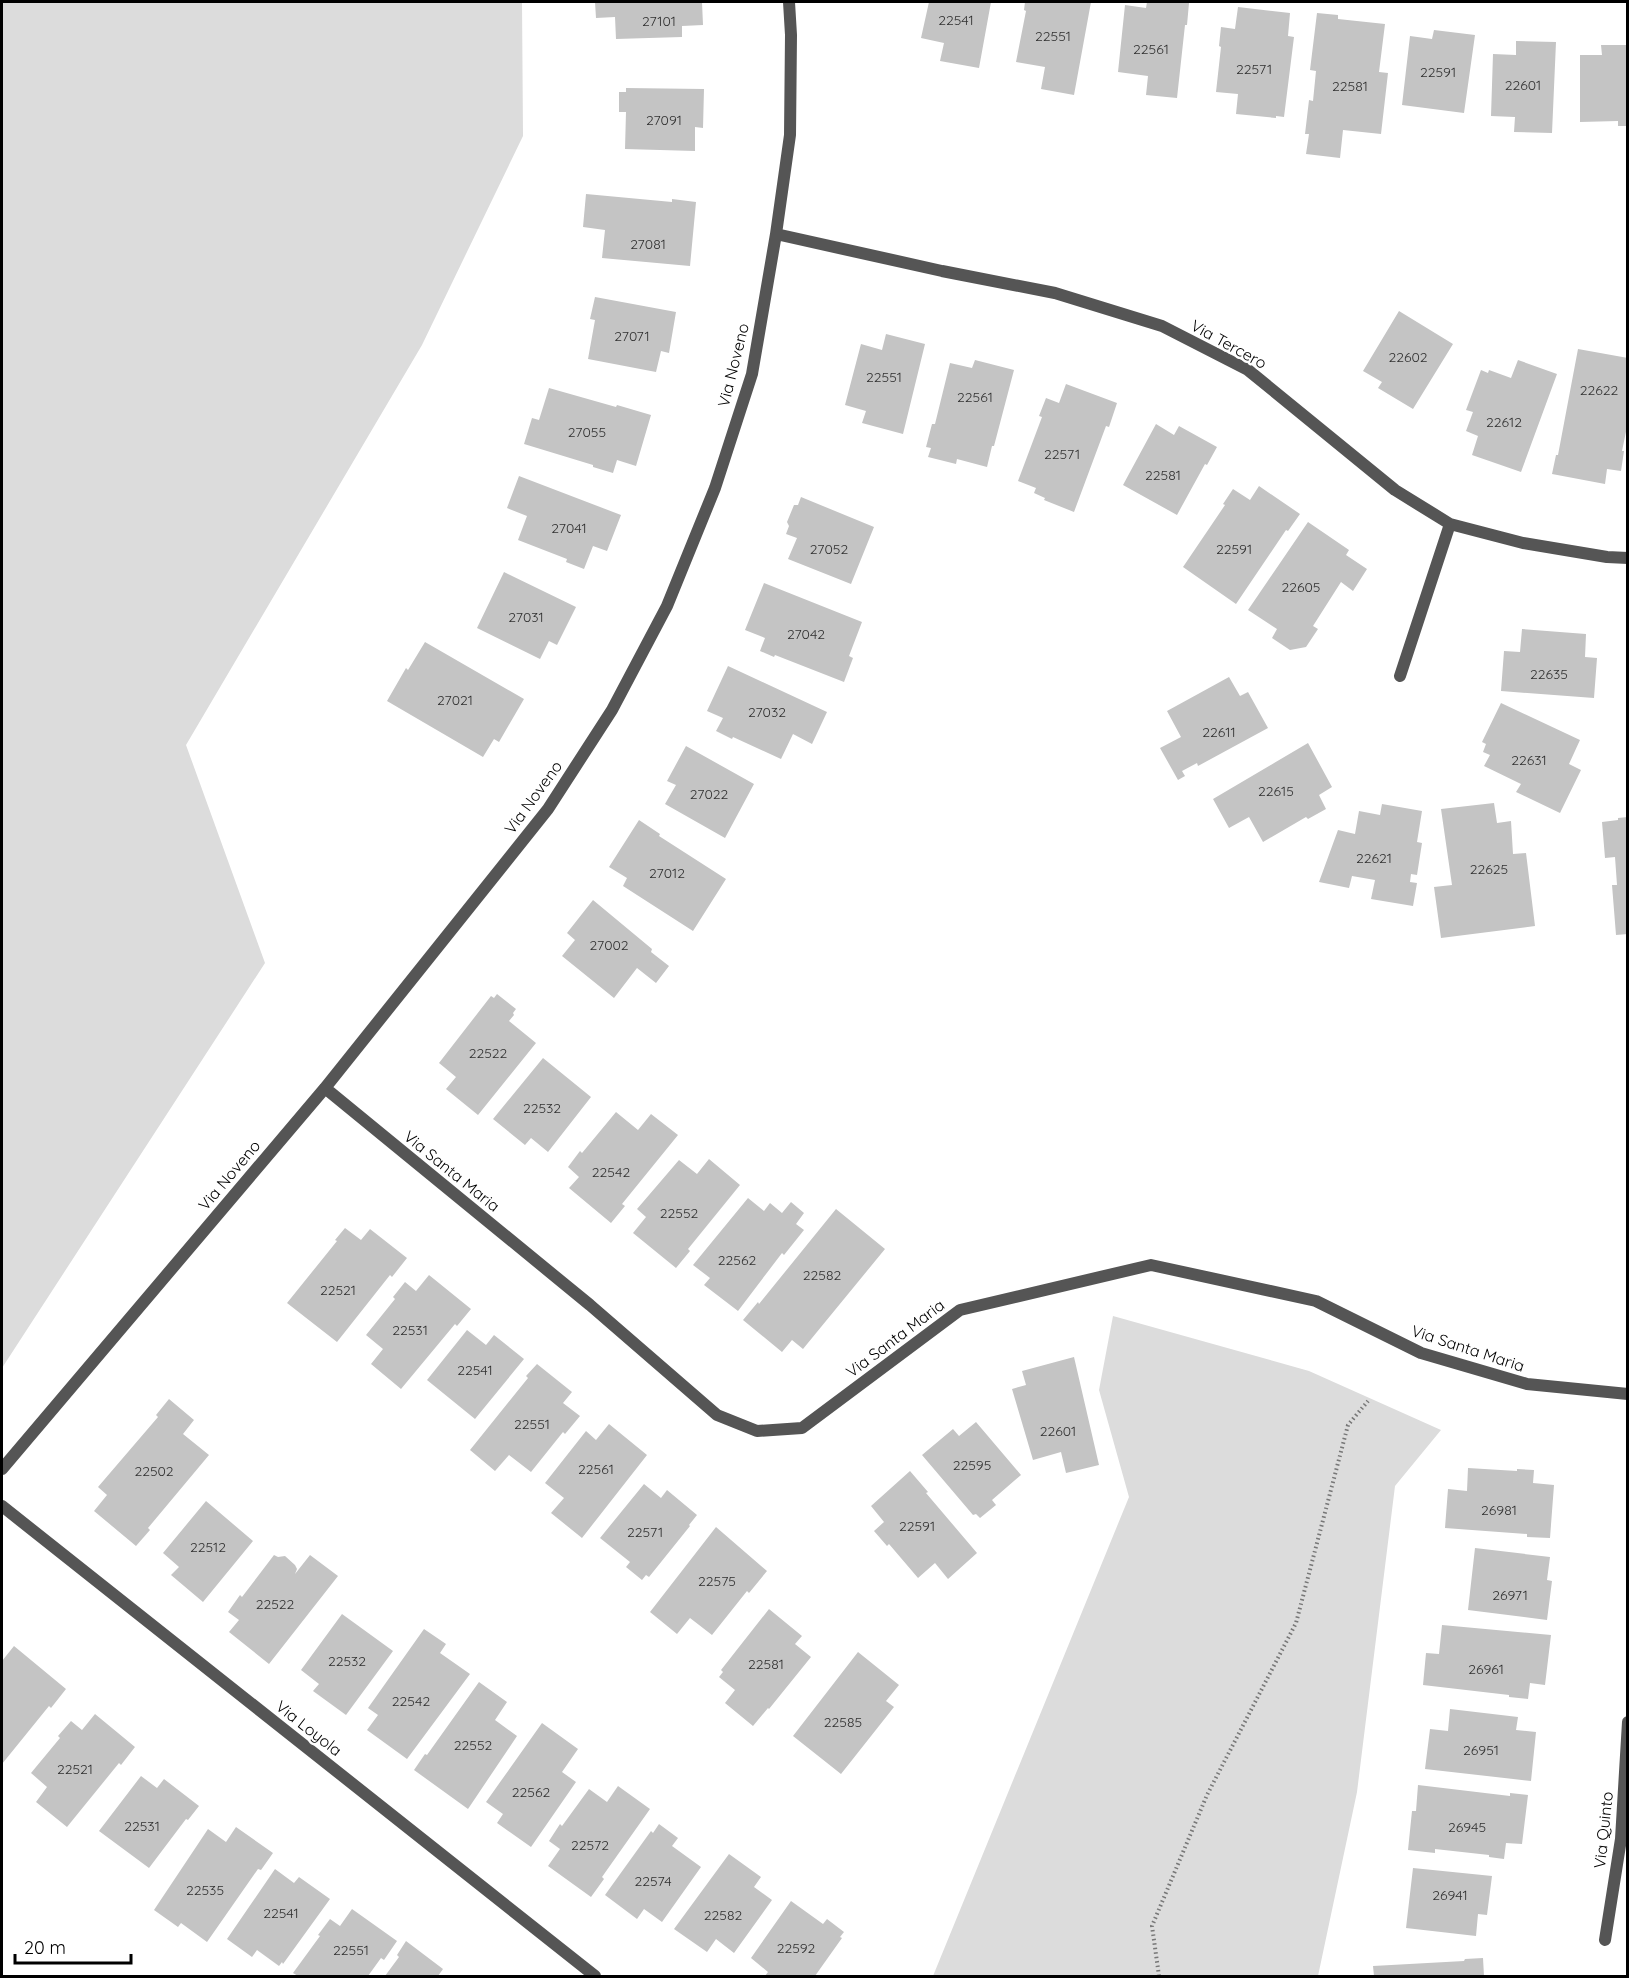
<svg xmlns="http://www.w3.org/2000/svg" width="1629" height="1978" font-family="Quicksand,sans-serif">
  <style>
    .green { fill: #dcdcdc }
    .building { fill: #c4c4c4 }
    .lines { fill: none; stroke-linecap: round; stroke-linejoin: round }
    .path { stroke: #777; stroke-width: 4; stroke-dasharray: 1.5 3; stroke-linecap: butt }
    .minor { stroke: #555; stroke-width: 12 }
    .labels { text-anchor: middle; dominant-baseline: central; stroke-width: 5; stroke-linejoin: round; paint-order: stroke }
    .number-label { font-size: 14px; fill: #313131 }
    .street-label { font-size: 16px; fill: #000; stroke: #fff }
  </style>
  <rect width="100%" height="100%" fill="#fff"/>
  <path class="green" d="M2,2H522L523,136L422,345L186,745L265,963L2,1368Z
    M1113,1316L1309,1371L1441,1430L1395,1486L1357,1792L1318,1976H933L1129,1497L1099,1390Z"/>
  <path class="building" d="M595,2H702L703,25L682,26V37L616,39L615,17L596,18Z
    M929,2H991L979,68L940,61L944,43L921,38Z
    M1025,2H1091L1074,95L1041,89L1045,67L1016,62L1026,11L1024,10Z
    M1147,2L1189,3L1187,25H1185L1177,98L1146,95L1148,76L1118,72L1125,5L1146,8Z
    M1238,7L1290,13L1288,36L1294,37L1284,117L1276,116V118L1236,114L1238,94L1216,92L1221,47L1219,46L1221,27L1235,29Z
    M1317,13L1338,15V19L1385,24L1379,72L1388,73L1381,134L1343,130L1340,158L1306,154L1309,134H1305L1309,100L1313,101L1316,71L1310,70Z
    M1434,30L1475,35L1464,113L1402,105L1410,36L1432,39Z
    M1516,41L1556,42L1552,133L1514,132L1515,117L1491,116L1493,54L1516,55Z
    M1601,45H1628V126H1618V121L1580,122V55H1602Z
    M626,88L704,89L703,128L695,127V151L625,149L626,112H619V92H626Z
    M586,194L672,202V199L696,202L690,266L602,258L605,230L583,227Z
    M595,297L676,312L669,353L661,351L656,372L588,359L595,320L590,319Z
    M1399,311L1453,344L1413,409L1378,388L1382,382L1363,371Z
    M886,334L925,344L903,434L862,423L866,411L845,405L861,344L882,350Z
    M1578,349L1628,358V422L1622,451H1624L1621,471L1607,469L1605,484L1552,474L1556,455H1558Z
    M975,360L1014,370L994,446H992L987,467L957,459L956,464L928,457L931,448L926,447L932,424H935L950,363L972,368Z
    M1518,360L1557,374L1521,472L1472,455L1478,436L1466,431L1473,412L1466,410L1481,370L1488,373L1489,370L1511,378Z
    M1066,384L1117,403L1109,427L1106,426L1074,512L1044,500L1045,498L1034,493L1036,488L1018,481L1042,417L1039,416L1046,398L1059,403Z
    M549,388L616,407L617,405L651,415L636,466L617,460L613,473L593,467V465L524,444L532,418L539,420Z
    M1156,424L1174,435L1179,426L1217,447L1207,465L1205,464L1177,515L1123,485Z
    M519,476L621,515L607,551L593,546L584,569L566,562L567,559L518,540L527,516L507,508Z
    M1259,486L1300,514L1288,531L1286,530L1236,604L1183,567L1225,505L1223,504L1233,489L1250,500Z
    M801,497L874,527L851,584L788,559L797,538L786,534L789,526L787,522L794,505H798Z
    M1308,522L1349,550L1346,555L1367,569L1353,591L1341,582L1313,626L1318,629L1306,647L1290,650L1272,638L1277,629L1248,610Z
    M504,572L576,607L557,645L549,641L540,659L477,628Z
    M764,583L862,622L849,656L853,658L844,682L775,655L774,657L760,651L765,638L745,630Z
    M1522,629L1586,634L1585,657L1597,658L1594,698L1501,691L1504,651L1520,652Z
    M425,642L524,699L499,742L494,739L483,757L387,701L406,668L408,670Z
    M728,666L827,712L812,744L793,734L781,759L733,737L732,739L716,731L723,718L707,711Z
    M1229,677L1240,696L1248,692L1268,728L1198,766L1197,763L1182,771L1185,776L1178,780L1160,748L1181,737L1167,711Z
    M1501,703L1580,740L1569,764L1581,770L1560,813L1516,792L1521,784L1484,766L1490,755L1483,752L1486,744L1482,742Z
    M1308,743L1332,787L1319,795L1326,809L1308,819L1306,817L1263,842L1249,817L1229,828L1213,799Z
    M686,746L754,784L725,838L665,804L676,785L667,781Z
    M1494,803L1497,823L1511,821L1513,854L1526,853L1535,926L1441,938L1434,887L1452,885L1441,809Z
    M1382,804L1422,811L1417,842L1422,843L1417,875L1411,874L1410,882L1417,883L1413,906L1371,899L1375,880L1352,876L1349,888L1319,882L1338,830L1355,834L1359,811L1380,815Z
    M1628,817V934L1616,935L1612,885H1617L1615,857L1605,858L1602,822L1618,820V818Z
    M639,820L660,834L659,836L726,879L693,931L623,886L627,878L609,867Z
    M593,900L652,949L651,952L669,966L656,983L637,968L614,998L562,956L575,940L567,933Z
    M497,994L516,1009L513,1013L514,1015L509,1021L536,1043L478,1115L446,1089L456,1077L439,1063L491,996L494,998Z
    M543,1058L591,1097L548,1152L531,1138L525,1145L493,1119Z
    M616,1112L638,1130L651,1114L678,1135L622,1204L625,1206L611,1223L569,1188L579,1177L568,1167L580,1151L582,1153Z
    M709,1159L740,1185L688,1249L690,1251L676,1268L633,1233L646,1217L637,1209L679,1160L697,1174Z
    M748,1198L764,1211L770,1203L782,1213L791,1202L804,1213L796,1224L804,1230L784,1255L782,1253L738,1311L704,1285L710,1278L693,1265Z
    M836,1209L885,1249L803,1349L792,1340L782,1352L743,1320L758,1302L759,1304Z
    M345,1228L361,1240L370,1229L407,1258L392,1277L390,1275L337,1342L287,1303L337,1241L335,1240Z
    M429,1275L471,1309L457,1326L455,1324L401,1389L371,1364L383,1349L366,1335L395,1299L393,1297L405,1282L416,1291Z
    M467,1330L486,1345L494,1335L524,1359L475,1419L427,1380Z
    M1074,1357L1099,1465L1066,1473L1061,1452L1033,1460L1012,1389L1026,1385L1022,1371Z
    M537,1364L572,1392L563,1403L580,1416L565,1434L563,1432L531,1472L509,1455L495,1471L470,1450L528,1378L526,1376Z
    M169,1399L194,1420L183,1434L209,1455L148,1528L150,1530L136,1546L94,1511L107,1495L98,1487L158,1417L156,1415Z
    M976,1422L1021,1475L992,1500L996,1505L980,1518L976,1514L973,1515L922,1455L953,1429L959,1436Z
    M609,1424L647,1455L582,1538L551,1513L564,1498L545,1483L586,1431L596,1440Z
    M1468,1468L1517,1471V1469L1534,1470L1533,1483L1554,1485L1550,1538L1527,1537V1534L1445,1528L1448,1489L1467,1491Z
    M910,1471L928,1492L926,1493L977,1553L948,1579L935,1563L918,1578L889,1544L887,1546L874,1531L884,1522L871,1506Z
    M644,1484L661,1498L667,1490L697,1515L689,1525L690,1526L649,1577L646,1575L642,1580L626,1567L630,1562L600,1538Z
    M206,1501L253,1541L203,1602L171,1575L179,1567L163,1553Z
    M716,1527L767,1571L749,1593L747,1591L712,1635L690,1618L677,1634L650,1612Z
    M1475,1548L1550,1557L1547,1580L1552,1581L1547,1620L1468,1610Z
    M274,1555L278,1557L285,1556L295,1565L297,1569L295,1574L310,1555L338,1576L269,1664L229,1632L239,1620L228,1612L240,1595L242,1597Z
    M769,1609L802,1636L795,1644L811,1657L769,1709L768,1708L753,1726L725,1703L735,1690L719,1677L723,1672L721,1670Z
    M342,1614L393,1651L346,1715L313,1691L319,1684L301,1670Z
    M1442,1625L1551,1635L1545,1685L1530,1683L1528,1699L1509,1697V1695L1423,1685L1426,1653L1439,1654Z
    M424,1629L446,1644L440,1653L470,1674L407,1759L367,1730L378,1715L368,1708Z
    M14,1646L66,1689L51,1708L49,1706L2,1764V1661Z
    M858,1652L899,1685L886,1701L894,1707L841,1774L793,1736Z
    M479,1682L507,1702L495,1720L517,1736L468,1809L414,1770L425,1754L427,1755Z
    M1450,1709L1518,1717L1516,1730L1536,1732L1531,1781L1425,1769L1430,1729L1448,1731Z
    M95,1714L135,1747L121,1765L119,1763L67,1827L36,1802L47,1787L31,1773L60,1738L58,1736L71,1721L82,1730Z
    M542,1723L578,1749L562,1772L576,1782L531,1847L497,1823L503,1814L486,1802Z
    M141,1776L157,1788L164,1779L199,1806L188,1820L186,1819L149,1868L99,1831Z
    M1418,1785L1510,1796V1793L1528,1795L1522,1844L1506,1843L1504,1859L1489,1857V1855L1435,1849V1853L1408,1850L1412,1811H1416Z
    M618,1786L650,1809L602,1877L604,1879L591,1897L548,1866L560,1849L549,1841L560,1824L562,1826L589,1789L607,1802Z
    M659,1824L678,1838L672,1846L701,1867L662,1922L644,1909L637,1919L605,1895L651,1831L653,1833Z
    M236,1827L273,1853L261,1870L258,1869L207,1942L181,1923L178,1927L154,1910L208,1829L226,1842Z
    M729,1854L761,1877L754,1887L772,1900L734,1953L716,1939L707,1952L674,1929Z
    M1413,1868L1492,1876L1487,1915L1478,1914L1476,1936L1406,1928Z
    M275,1869L294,1883L299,1877L330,1899L283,1964L282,1962L279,1966L257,1950L252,1957L227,1939Z
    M791,1901L823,1924L827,1919L844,1932L840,1937L842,1938L815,1976H765L768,1972L751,1958Z
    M352,1909L397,1941L384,1960L381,1958L368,1976H298L293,1973L320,1936L318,1935L330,1919L340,1926Z
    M406,1941L443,1969L438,1976H385L399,1957L397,1955Z
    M1483,1958L1484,1976H1374L1373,1966L1464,1961L1465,1959Z"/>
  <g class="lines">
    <path class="path" d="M1159,1976L1152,1926L1207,1795L1296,1623L1348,1425L1368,1401"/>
    <path class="minor" d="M776,234L942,271L1055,293L1162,326L1248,370L1395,490L1450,524L1523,543L1607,557L1628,558
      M1400,676L1450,524
      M325,1088L590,1305L717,1415L757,1431L802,1428L960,1310L1151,1265L1316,1301L1421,1353L1527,1384L1628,1394
      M2,1469L325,1088L548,809L612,710L667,606L715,488L752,374L776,234L790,135L791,35L789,2
      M2,1506L595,1976
      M1605,1940L1621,1839L1628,1722"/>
  </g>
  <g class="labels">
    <g class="number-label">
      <text x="956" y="20">22541</text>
      <text x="659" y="21">27101</text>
      <text x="1053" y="36">22551</text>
      <text x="1151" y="49">22561</text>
      <text x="1254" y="69">22571</text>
      <text x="1438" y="72">22591</text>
      <text x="1523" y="85">22601</text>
      <text x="1350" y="86">22581</text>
      <text x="664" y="120">27091</text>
      <text x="648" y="244">27081</text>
      <text x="632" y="336">27071</text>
      <text x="1408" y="357">22602</text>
      <text x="884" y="377">22551</text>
      <text x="1599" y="390">22622</text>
      <text x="975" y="397">22561</text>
      <text x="1504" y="422">22612</text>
      <text x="587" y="432">27055</text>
      <text x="1062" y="454">22571</text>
      <text x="1163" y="475">22581</text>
      <text x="569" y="528">27041</text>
      <text x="829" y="549">27052</text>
      <text x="1234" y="549">22591</text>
      <text x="1301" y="587">22605</text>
      <text x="526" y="617">27031</text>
      <text x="806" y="634">27042</text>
      <text x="1549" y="674">22635</text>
      <text x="455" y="700">27021</text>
      <text x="767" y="712">27032</text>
      <text x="1219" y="732">22611</text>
      <text x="1529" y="760">22631</text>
      <text x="1276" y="791">22615</text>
      <text x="709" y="794">27022</text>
      <text x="1374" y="858">22621</text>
      <text x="1489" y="869">22625</text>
      <text x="667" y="873">27012</text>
      <text x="609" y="945">27002</text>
      <text x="488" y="1053">22522</text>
      <text x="542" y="1108">22532</text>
      <text x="611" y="1172">22542</text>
      <text x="679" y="1213">22552</text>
      <text x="737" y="1260">22562</text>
      <text x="822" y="1275">22582</text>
      <text x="338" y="1290">22521</text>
      <text x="410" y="1330">22531</text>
      <text x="475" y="1370">22541</text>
      <text x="532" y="1424">22551</text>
      <text x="1058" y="1431">22601</text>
      <text x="972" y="1465">22595</text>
      <text x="596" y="1469">22561</text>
      <text x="154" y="1471">22502</text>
      <text x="1499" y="1510">26981</text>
      <text x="917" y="1526">22591</text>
      <text x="645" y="1532">22571</text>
      <text x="208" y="1547">22512</text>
      <text x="717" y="1581">22575</text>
      <text x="1510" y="1595">26971</text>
      <text x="275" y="1604">22522</text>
      <text x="347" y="1661">22532</text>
      <text x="766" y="1664">22581</text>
      <text x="1486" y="1669">26961</text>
      <text x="411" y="1701">22542</text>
      <text x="843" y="1722">22585</text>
      <text x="473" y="1745">22552</text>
      <text x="1481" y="1750">26951</text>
      <text x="75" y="1769">22521</text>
      <text x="531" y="1792">22562</text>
      <text x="142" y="1826">22531</text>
      <text x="1467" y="1827">26945</text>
      <text x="590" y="1845">22572</text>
      <text x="653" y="1881">22574</text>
      <text x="205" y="1890">22535</text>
      <text x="1450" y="1895">26941</text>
      <text x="281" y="1913">22541</text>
      <text x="723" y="1915">22582</text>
      <text x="796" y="1948">22592</text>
      <text x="351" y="1950">22551</text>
    </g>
    <g class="street-label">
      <text transform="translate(1229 344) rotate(29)">Via Tercero</text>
      <text transform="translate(733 365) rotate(-76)">Via Noveno</text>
      <text transform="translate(533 797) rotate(-54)">Via Noveno</text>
      <text transform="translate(452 1171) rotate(39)">Via Santa Maria</text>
      <text transform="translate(229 1175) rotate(-50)">Via Noveno</text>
      <text transform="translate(895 1338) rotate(-37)">Via Santa Maria</text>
      <text transform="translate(1468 1348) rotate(18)">Via Santa Maria</text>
      <text transform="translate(309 1728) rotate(38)">Via Loyola</text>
      <text transform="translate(1603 1830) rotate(-84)">Via Quinto</text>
    </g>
  </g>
  <rect width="1629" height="1978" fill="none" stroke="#000000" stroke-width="6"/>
  <path d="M15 1954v9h116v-9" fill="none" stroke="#000000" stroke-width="3"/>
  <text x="24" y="1954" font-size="18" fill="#000000" stroke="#ffffff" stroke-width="4.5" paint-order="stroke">20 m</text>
</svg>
